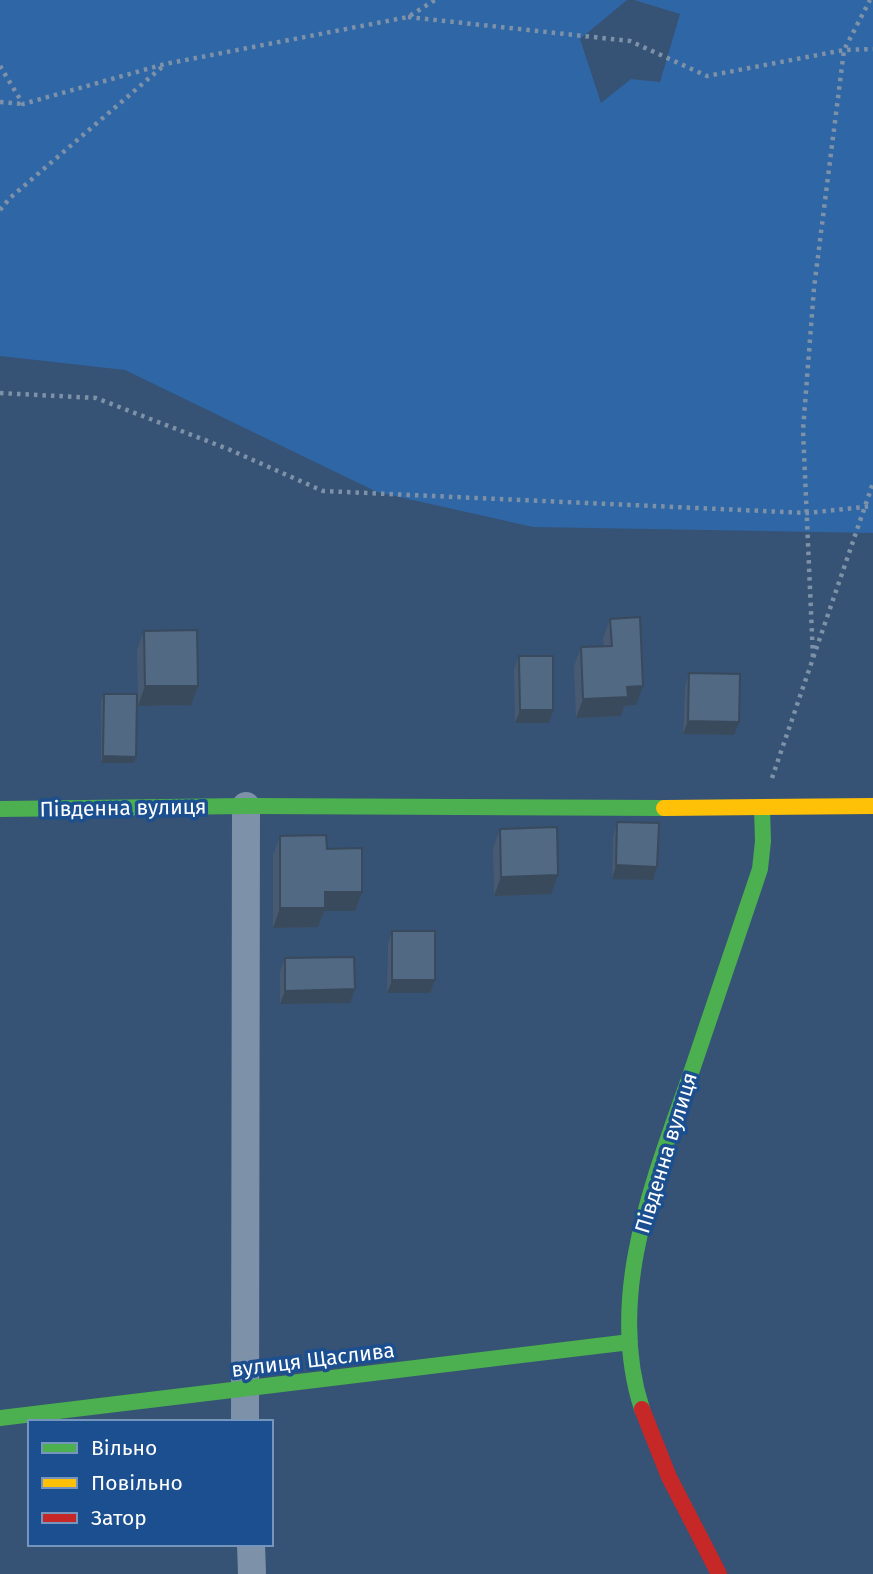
<svg xmlns="http://www.w3.org/2000/svg" width="873" height="1574" font-family="'Fira Sans',sans-serif">
  <style>
    .green { fill: #2f66a5 }
    .lines { fill: none; stroke-linecap: round; stroke-linejoin: round }
    .path { stroke: #7d92a8; stroke-width: 4.5; stroke-dasharray: 3.5 5; stroke-linecap: butt }
    .street { stroke: #7d92a8; stroke-width: 28 }
    .fast { stroke: #4caf50; stroke-width: 16 }
    .slow { stroke: #ffc107; stroke-width: 16 }
    .jam { stroke: #c62828; stroke-width: 16 }
    .wall { fill: #475a72 }
    .shaded-wall { fill: #394a5c }
    .building { fill: #526984; stroke: #394a5c; stroke-width: 2 }
    .labels { text-anchor: middle; dominant-baseline: central; stroke-width: 7; stroke-linejoin: round; paint-order: stroke }
    .street-label { font-size: 21px; fill: #fff; stroke: #1b4f8f }
  </style>
  <rect width="100%" height="100%" fill="#365274"/>
  <path class="green" d="M0,0H627L580,39L601,103L631,79L660,82L680,14L634,0H873V533L533,527L377,492L125,370L0,356Z"/>
  <g class="lines">
    <path class="path" d="M408,17L630,41L707,76L844,50L873,49
      M0,66L23,104L165,64L408,17L435,0
      M0,102L23,104
      M0,210L10,198L162,67
      M0,393L96,398L228,449L323,491L807,513L873,506
      M813,657L803,430L814,288L844,50L870,0
      M772,778L873,483"/>
    <path class="street" d="M245,1422L246,806
      M251,1544L252,1574"/>
    <path class="fast" d="M0,809L246,806L664,808
      M642,1409C605,1295 655,1177 692,1070C714,1003 737,936 760,869L763,841L762,808
      M0,1418L630,1342"/>
    <path class="slow" d="M664,808L873,806"/>
    <path class="jam" d="M642,1409L669,1477L719,1574"/>
  </g>
  <path class="wall" d="M610,619L636,705L624,706L621,716L576,718L574,666L581,647L604,646L603,638Z
    M144,631L198,686L191,705L138,706L137,650Z
    M519,656L549,723H515L514,669Z
    M689,673L734,735L683,734L685,686Z
    M104,694L136,757L134,763H101V700Z
    M617,822L657,867L653,880L612,879L613,836Z
    M500,829L551,894L494,896L493,848Z
    M280,836L355,911H324L318,927L273,928V855Z
    M392,931L435,980L430,993H387L388,944Z
    M285,958L355,989L350,1003L280,1004V972Z"/>
  <path class="shaded-wall" d="M145,686H198L191,705L138,706Z
    M643,686L636,705L624,706L621,716L576,718L583,699L627,687Z
    M520,710H553L549,723H515Z
    M688,721L739,722L734,735L683,734Z
    M103,756L136,757L134,763H101Z
    M616,865L657,867L653,880L612,879Z
    M558,875L551,894L494,896L501,877Z
    M325,892H362L355,911H324L318,927L273,928L280,908Z
    M392,980H435L430,993H387Z
    M355,989L350,1003L280,1004L285,991Z"/>
  <path class="building" d="M640,617L643,686L627,687L628,697L583,699L581,647L612,646L610,619Z
    M197,630L198,686H145L144,631Z
    M519,656H553V710H520Z
    M689,673L740,674L739,722L688,721Z
    M104,694H137L136,757L103,756Z
    M617,822L659,823L657,867L616,865Z
    M557,827L558,875L501,877L500,829Z
    M326,835L327,849L362,848V892H325V908H280V836Z
    M392,931H435V980H392Z
    M354,957L355,989L285,991V958Z"/>
  <g class="labels">
    <g class="street-label">
      <text transform="translate(123 808) rotate(-1)">Південна вулиця</text>
      <text transform="translate(666 1153) rotate(-73)">Південна вулиця</text>
      <text transform="translate(313 1360) rotate(-7)">вулиця Щаслива</text>
    </g>
  </g>
  <rect x="28" y="1420" width="245" height="126" fill="#1b4f8f" stroke="#7695bc" stroke-width="2"/>
  <rect x="42" y="1443" width="35" height="10" fill="#4caf50" stroke="#7695bc" stroke-width="2"/>
  <text x="91" y="1455" font-size="21" fill="#ffffff">Вільно</text>
  <rect x="42" y="1478" width="35" height="10" fill="#ffc107" stroke="#7695bc" stroke-width="2"/>
  <text x="91" y="1490" font-size="21" fill="#ffffff">Повільно</text>
  <rect x="42" y="1513" width="35" height="10" fill="#c62828" stroke="#7695bc" stroke-width="2"/>
  <text x="91" y="1525" font-size="21" fill="#ffffff">Затор</text>
</svg>
